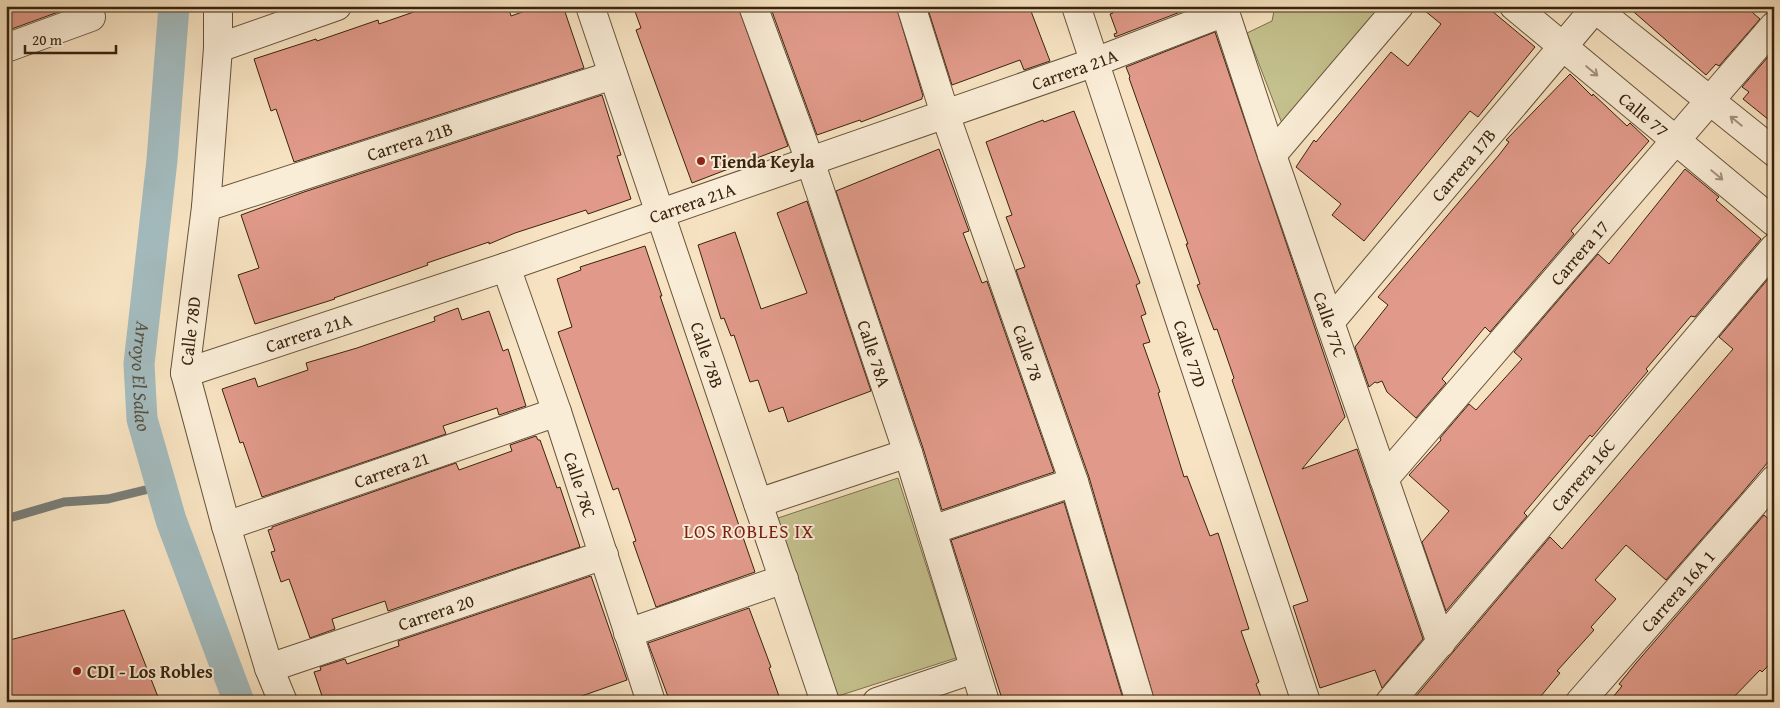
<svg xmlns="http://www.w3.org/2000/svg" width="1780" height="708" font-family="'Gentium Book Plus',serif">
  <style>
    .green { fill: #c4c18e; stroke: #7e724e }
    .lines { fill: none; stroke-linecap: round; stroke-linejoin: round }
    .stream { stroke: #797e78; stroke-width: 9 }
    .canal { stroke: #a3bbbe; stroke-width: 31 }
    .building { fill: #e19a8a; stroke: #39230e }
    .minor-casing { stroke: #68533b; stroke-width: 30 }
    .minor { stroke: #faedd7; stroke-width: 28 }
    .oneway { stroke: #a3927d }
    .poi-dot { fill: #8f2418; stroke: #faedd7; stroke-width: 2 }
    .labels { text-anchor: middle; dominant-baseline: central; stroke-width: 4; stroke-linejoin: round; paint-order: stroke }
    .street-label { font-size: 18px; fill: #39230e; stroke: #faedd7 }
    .poi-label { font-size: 18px; font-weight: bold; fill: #39230e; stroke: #faedd7; text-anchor: start }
    .water-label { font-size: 19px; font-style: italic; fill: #595143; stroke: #faedd7 }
    .neighbourhood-label { font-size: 19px; letter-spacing: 1px; fill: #7a1f14; stroke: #faedd7 }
  </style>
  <rect width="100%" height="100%" fill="#f7e3c2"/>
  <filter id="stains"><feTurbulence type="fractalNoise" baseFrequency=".004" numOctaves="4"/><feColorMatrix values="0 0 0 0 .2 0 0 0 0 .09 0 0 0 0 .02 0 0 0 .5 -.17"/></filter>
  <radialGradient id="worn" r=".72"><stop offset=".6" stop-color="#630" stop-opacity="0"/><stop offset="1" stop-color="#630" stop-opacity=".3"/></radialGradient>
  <path class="green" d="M1275,6H1384L1283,126L1247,33L1272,21Z
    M898,478L956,658L832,698L775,519Z"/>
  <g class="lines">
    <path class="stream" d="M6,519L64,502L108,499L145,490"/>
    <path class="canal" id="s1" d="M174,6L162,160L139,364L142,419L171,520L239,702"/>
  </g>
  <path class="building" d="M6,6H75L6,31Z
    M431,6H508L511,16L539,6H563L584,68L294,162L276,109L271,111L254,59L316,39L317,41L378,20L379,24Z
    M633,6H738L788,146L692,183L636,30L641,28Z
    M770,6H896L923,96L922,97V99L861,122L860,120L817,135Z
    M927,6H1029L1050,61L1024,70L1020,60L952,85Z
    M1110,6H1196L1115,37L1114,34L1117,33L1110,14L1113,13Z
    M1419,6H1486L1535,47L1478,117L1470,111L1364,241L1332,215L1341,204L1296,167L1314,140L1316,142L1391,52L1408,66L1441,24Z
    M1627,6H1745L1760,19L1719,66L1716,64L1706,75Z
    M1215,32L1345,417L1302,469L1357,449L1423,639L1382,688L1375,670L1320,688L1293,606L1308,601L1232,380L1234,378L1217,329L1214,330L1197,285L1200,284L1186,244H1188L1129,78L1130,77L1126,67Z
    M1774,50V124L1743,99L1749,92L1742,87Z
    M1570,74L1592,96L1593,94L1627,126L1630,123L1649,141L1571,231L1574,234L1490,332L1485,327L1442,379L1446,383L1416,418L1387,392L1382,381L1377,383L1375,382L1369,387L1355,347L1388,305L1378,297L1499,155L1509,142L1506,140Z
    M602,95L621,155L617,156L631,199L588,214L586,210L515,233L489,244V242L427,263L428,265L334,298L335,299L255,324L238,275L259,268L241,215L304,192Z
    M1074,111L1140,283L1136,285L1146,314L1141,316L1150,342L1143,344L1160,392L1158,393L1184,477L1187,476L1210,536L1218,533L1249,629L1241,631L1259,682L1256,684L1263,702H1155L1089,477L1016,270L1025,267L1006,217L1012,215L986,142L1043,120L1044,122Z
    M939,149L969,231L963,233L982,283L987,281L1054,472L942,510L923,448L836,191Z
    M1685,169L1719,197L1716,200L1761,239L1695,317L1691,316L1646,369L1648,371L1592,437L1590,435L1524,513L1527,516L1446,611L1422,542L1449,511L1409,475L1441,440L1440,438L1469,404L1476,410L1522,359L1514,352L1598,254L1609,264Z
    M807,201L871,391L788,422L783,407L769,412L758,380L750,382L734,335L731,336L724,318L721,319L698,245L735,232L761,309L807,293L777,213Z
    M645,246L662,296H660L755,572L656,607L633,542L636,541L618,488L613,490L558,332L572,327L557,279L581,270L580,267Z
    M1774,272V455L1742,493L1666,580L1626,545L1595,580L1616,599L1591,627L1594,630L1557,671L1560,673L1536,702H1411L1550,537L1562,549L1733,349L1719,337Z
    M458,308L462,320L489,311L503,351L508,349L526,406L499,415L497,408L443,426L446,434L262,497L243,442L240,443L222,389L255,378L258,387L308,370L306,363L357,348L435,321L434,317Z
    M536,436L538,440H540L557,488L560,487L580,547L388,611L385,601L332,619L335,629L310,638L289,579L281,582L271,552L275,551L268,530L272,529V527L456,463L459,470L512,451L510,445Z
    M1064,502L1124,702H1003L951,540Z
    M1764,515L1774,524V660L1762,672L1760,670L1729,702H1609L1622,686L1619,684L1636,663Z
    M591,576L627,680L565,702H324L314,672L321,670L320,667L345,659L347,664L399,646L398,641Z
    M749,608L771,667L769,668L781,702H670L648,643Z
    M124,610L160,702H6V641Z"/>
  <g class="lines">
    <g class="minor-casing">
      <g id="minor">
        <path d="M218,6V48L206,207L185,373L226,526L269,668L283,702"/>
        <path id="s2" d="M590,6L825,702"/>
        <path id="s3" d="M753,6L810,161L908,453L985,702"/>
        <path id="s4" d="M911,6L945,114L1074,482L1140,702"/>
        <path id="s5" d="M1076,6L1306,702"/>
        <path id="s6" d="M1223,6L1272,155L1441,643"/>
        <path id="s7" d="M1514,6L1774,222"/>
        <path d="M1592,6L1774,152"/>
        <path d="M6,48L91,17"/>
        <path d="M218,48L337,6"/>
        <path d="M1272,155L1399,6"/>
        <path id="s8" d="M206,207L613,75"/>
        <path id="s9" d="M506,267L557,412L651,702"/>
        <path id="s10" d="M1330,322L1597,6"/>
        <path id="s11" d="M185,373L506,267L1095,62L1225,12"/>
        <path id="s12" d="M1384,479L1774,26"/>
        <path d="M758,503L908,453"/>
        <path id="s13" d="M226,526L557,412"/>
        <path d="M932,530L1074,482"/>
        <path d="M628,633L784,579"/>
        <path id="s14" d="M269,668L604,555"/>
        <path d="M877,702L974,669"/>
        <path id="s15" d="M1390,702L1774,248"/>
        <path id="s16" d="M1580,702L1774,480"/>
      </g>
    </g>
    <use href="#minor" class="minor"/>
  </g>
  <defs><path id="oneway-shaft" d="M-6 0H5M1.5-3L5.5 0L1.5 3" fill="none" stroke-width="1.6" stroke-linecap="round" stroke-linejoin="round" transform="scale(1.25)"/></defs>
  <g class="oneway">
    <use href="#oneway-shaft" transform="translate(1592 71) rotate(40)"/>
    <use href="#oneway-shaft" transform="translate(1736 121) rotate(-141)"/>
    <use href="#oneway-shaft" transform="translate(1717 175) rotate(40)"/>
  </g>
  <g class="poi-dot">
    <circle cx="701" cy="161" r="5"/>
    <circle cx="77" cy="671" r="5"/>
  </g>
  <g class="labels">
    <g class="street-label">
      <text stroke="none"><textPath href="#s11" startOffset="940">Carrera 21A</textPath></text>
      <text stroke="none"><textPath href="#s7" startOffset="169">Calle 77</textPath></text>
      <text stroke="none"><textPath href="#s8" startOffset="214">Carrera 21B</textPath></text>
      <text stroke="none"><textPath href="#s10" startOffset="206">Carrera 17B</textPath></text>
      <text stroke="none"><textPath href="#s11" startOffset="535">Carrera 21A</textPath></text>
      <text stroke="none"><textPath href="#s12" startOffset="299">Carrera 17</textPath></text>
      <text stroke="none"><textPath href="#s6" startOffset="336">Calle 77C</textPath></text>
      <text transform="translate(190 331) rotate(-83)">Calle 78D</text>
      <text stroke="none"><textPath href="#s11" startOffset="130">Carrera 21A</textPath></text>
      <text stroke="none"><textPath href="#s3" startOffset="368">Calle 78A</textPath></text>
      <text stroke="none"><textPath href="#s4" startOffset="366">Calle 78</textPath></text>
      <text stroke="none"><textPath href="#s2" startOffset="368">Calle 78B</textPath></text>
      <text stroke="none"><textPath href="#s5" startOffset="366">Calle 77D</textPath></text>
      <text stroke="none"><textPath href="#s13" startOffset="175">Carrera 21</textPath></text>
      <text stroke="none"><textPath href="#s15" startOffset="298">Carrera 16C</textPath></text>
      <text stroke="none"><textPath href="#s9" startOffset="230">Calle 78C</textPath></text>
      <text stroke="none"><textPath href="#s16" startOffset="148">Carrera 16A 1</textPath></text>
      <text stroke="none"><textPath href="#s14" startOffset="176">Carrera 20</textPath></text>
    </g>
    <g class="poi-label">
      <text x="711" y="161">Tienda Keyla</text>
      <text x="87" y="671">CDI - Los Robles</text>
    </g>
    <g class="water-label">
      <text stroke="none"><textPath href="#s1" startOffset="372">Arroyo El Salao</textPath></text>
    </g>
    <g class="neighbourhood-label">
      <text x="749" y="531">LOS ROBLES IX</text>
    </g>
  </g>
  <rect width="1780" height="708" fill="none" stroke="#f7e3c2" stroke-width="25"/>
  <rect x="8" y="8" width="1765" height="693" fill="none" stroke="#39230e" stroke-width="2.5"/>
  <rect x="12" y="12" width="1755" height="683" fill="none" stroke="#39230e"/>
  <path d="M25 45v8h91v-8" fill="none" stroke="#39230e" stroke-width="2.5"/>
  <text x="32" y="45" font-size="15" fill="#39230e" stroke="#faedd7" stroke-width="4" paint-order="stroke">20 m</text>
  <rect width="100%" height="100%" filter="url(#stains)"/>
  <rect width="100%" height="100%" fill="url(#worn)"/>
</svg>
